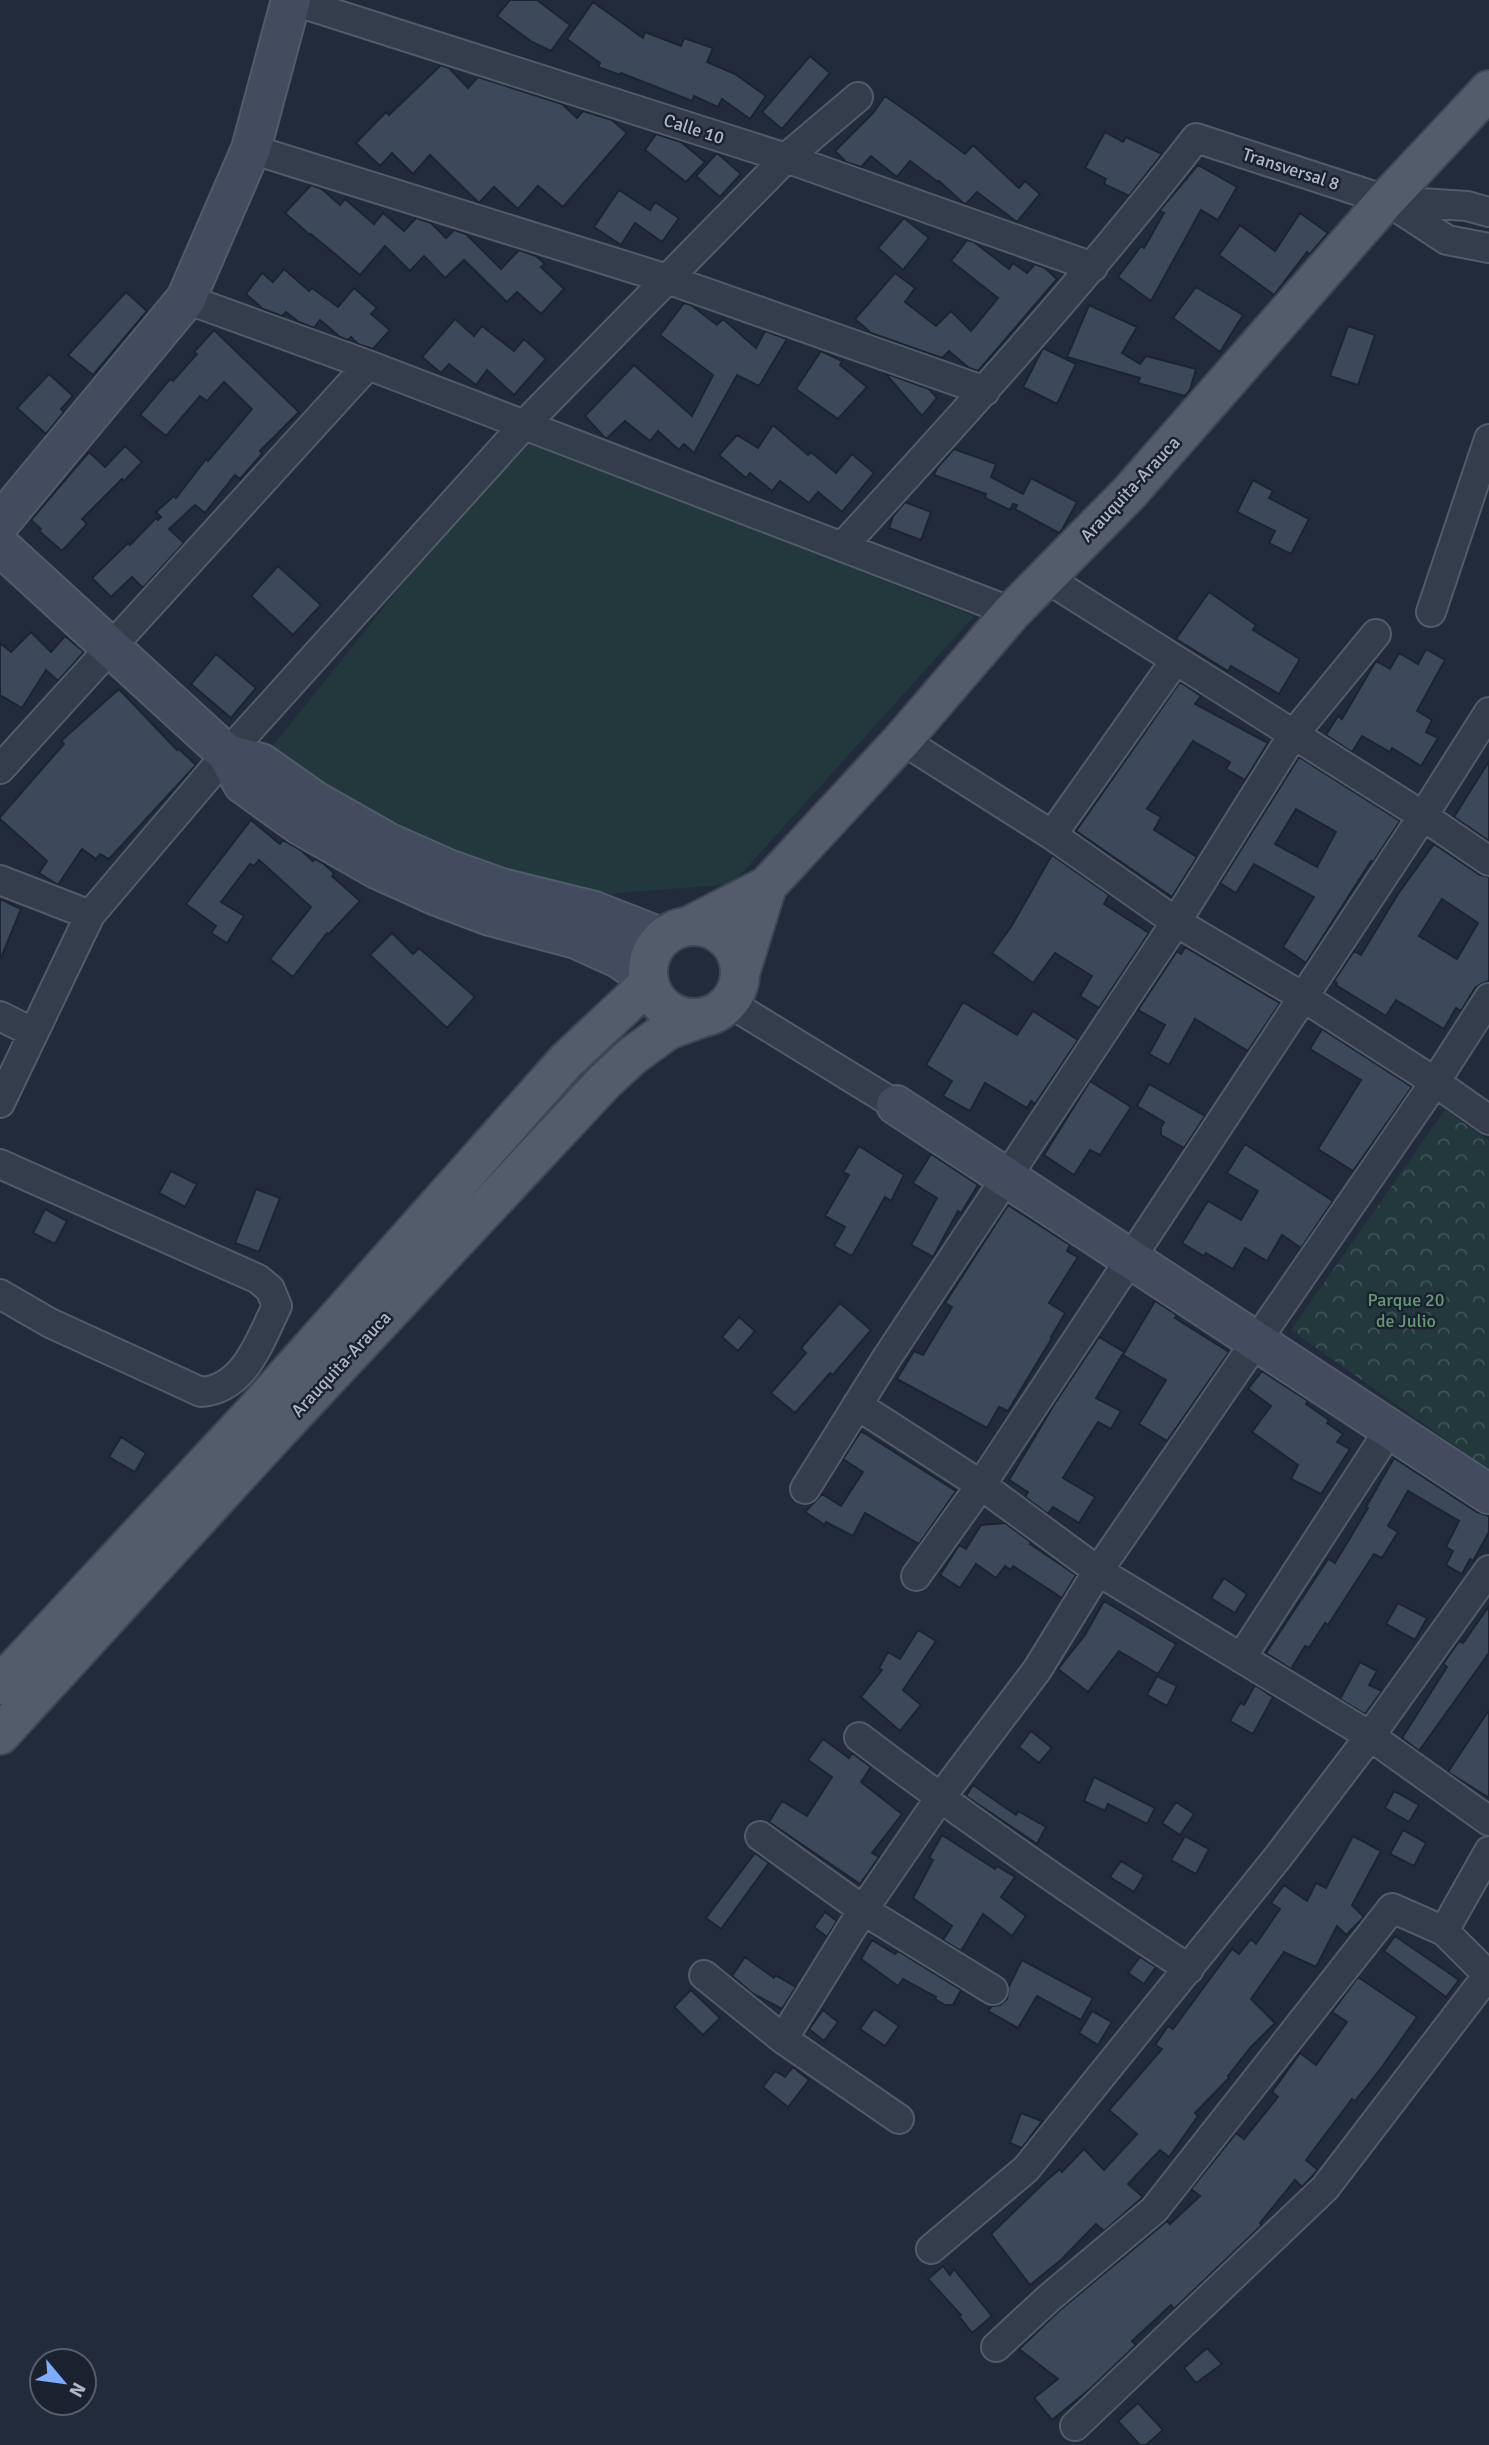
<svg xmlns="http://www.w3.org/2000/svg" width="1489" height="2445" font-family="Signika,sans-serif">
  <style>
    .green { fill: #23383c }
    .park { fill: url(#park-crowns) }
    .building { fill: #3c495b; stroke: #1c2432; stroke-width: 2; fill-rule: evenodd }
    .lines { fill: none; stroke-linecap: round; stroke-linejoin: round }
    .street-casing { stroke: #525b69; stroke-width: 32 }
    .secondary-casing { stroke: #525b69; stroke-width: 42 }
    .primary-casing { stroke: #3e4654; stroke-width: 42 }
    .street { stroke: #343d4b; stroke-width: 28 }
    .secondary { stroke: #424c5e; stroke-width: 38 }
    .primary { stroke: #525c6b; stroke-width: 38 }
    .labels { text-anchor: middle; dominant-baseline: central; stroke-width: 5; stroke-linejoin: round; paint-order: stroke }
    .street-label { font-size: 18px; fill: #afb8c7; stroke: #1a2230 }
    .park-label { font-size: 18px; fill: #659973; stroke: #1a2230 }
  </style>
  <defs>
    <pattern id="park-crowns" width="20" height="18" patternUnits="userSpaceOnUse" patternTransform="scale(1.75)"><rect width="20" height="18" fill="#23383c"/><path d="M2 6a3 3 0 1 1 6 0M12 15a3 3 0 1 1 6 0" fill="none" stroke="#405357"/></pattern>
  </defs>
  <rect width="100%" height="100%" fill="#212b3b"/>
  <path class="green" d="M520,438L974,616L732,884L595,895L400,840L271,748Z"/>
  <path class="park" d="M1445,1110L1489,1141V1470L1291,1330Z"/>
  <path class="building" d="M510,0H537L570,25L551,51L532,42L497,16Z
    M593,2L643,38L645,32L681,46L684,38L713,48L707,62L735,74L766,96L750,119L722,99L718,107L694,96L692,101L621,73L620,75L598,67L600,63L567,39Z
    M810,56L830,73L782,129L762,112Z
    M441,65L449,68L468,88L478,77L562,104L577,118L583,111L612,120L627,133L563,207L538,186L518,209L494,187L479,203L430,155L413,174L392,153L380,166L356,143L386,112L389,115Z
    M885,96L918,119L965,154L973,145L1019,188L1025,181L1040,194L1017,222L977,192L966,204L963,203L939,181L938,182L910,161L897,177L871,156L861,167L846,162L835,151L873,113Z
    M1105,132L1123,142L1126,137L1162,154L1129,196L1104,184L1106,179L1085,168Z
    M656,134L681,142L705,162L686,182L645,150Z
    M717,153L741,174L720,197L696,176Z
    M1198,165L1237,187L1218,220L1201,210L1151,301L1118,277L1141,246L1144,248L1164,213L1159,211Z
    M311,185L322,189L340,205L345,199L374,224L383,213L404,231L416,218L431,223L446,238L454,230L466,234L501,269L519,250L536,256L545,264L541,267L564,289L541,314L517,292L507,302L464,260L445,278L424,256L410,271L385,246L360,275L311,234L310,235L285,213Z
    M619,190L650,210L655,202L679,218L662,242L635,223L621,245L594,227Z
    M1300,213L1328,233L1310,254L1307,252L1274,295L1219,255L1240,225L1275,251Z
    M904,218L929,238L903,270L878,248Z
    M967,240L974,242L1009,269L1013,263L1027,273L1035,264L1045,268L1057,279L978,371L969,368L949,351L942,358L871,333L855,319L895,273L915,288L905,302L936,326L951,311L971,331L998,298L951,261Z
    M284,269L309,291L312,288L338,307L354,288L377,308L371,314L390,330L373,349L358,344L351,337L348,340L340,337L320,320L314,328L299,322L286,312L282,316L263,309L246,294L262,273L273,282Z
    M1196,287L1243,315L1220,352L1173,318Z
    M126,292L147,311L93,375L68,355Z
    M684,303L691,305L717,325L723,319L756,348L765,331L787,339L759,386L737,375L694,453L684,444L679,450L658,431L650,441L625,421L606,439L585,416L634,365L692,416L713,375L660,335Z
    M1089,305L1137,327L1122,353L1140,364L1146,356L1196,369L1190,390L1185,396L1138,383L1140,378L1067,357Z
    M455,319L474,336L482,326L514,351L524,339L546,359L514,395L487,370L476,385L449,364L441,373L422,357Z
    M1348,326L1375,335L1358,385L1330,376Z
    M214,330L299,412L260,451L262,454L240,479L235,475L205,513L195,505L169,529L184,543L143,588L132,577L111,597L92,578L128,543L130,545L156,518L158,520L161,517L156,512L174,496L176,498L206,459L208,461L252,409L224,382L207,401L200,396L166,436L140,415L170,379L173,381L197,354L194,352Z
    M1043,348L1076,364L1057,404L1023,387Z
    M821,351L842,361L840,365L867,387L838,419L796,389Z
    M885,373L929,389L937,398L922,416Z
    M49,374L73,396L61,409L64,412L46,434L17,408Z
    M773,425L808,455L811,452L836,473L852,454L874,473L842,512L818,492L809,503L780,481L772,491L750,473L746,478L719,455L737,435L758,448Z
    M125,446L142,462L124,481L122,479L82,519L87,524L62,551L39,531L41,529L31,520L89,452L105,467Z
    M954,449L996,464L991,477L1023,494L1031,478L1077,502L1062,530L1059,533L1015,509L1017,505L1013,504L1010,510L985,498L986,494L934,475L937,468Z
    M1253,480L1273,491L1269,498L1309,519L1291,554L1269,543L1275,531L1237,512Z
    M905,502L931,512L921,540L889,528L893,516Z
    M278,566L321,605L293,635L251,596Z
    M1209,592L1256,625L1253,630L1300,659L1279,694L1231,666L1228,671L1176,639Z
    M31,632L51,652L65,636L84,652L58,681L46,670L22,708L0,695V643L11,652Z
    M1426,649L1445,660L1417,711L1432,720L1426,732L1438,738L1421,766L1392,748L1390,752L1362,736L1352,752L1326,735L1338,716L1342,719L1376,661L1390,669L1399,653L1418,664Z
    M216,654L256,688L231,718L191,684Z
    M1180,682L1201,696L1195,704L1268,743L1245,780L1226,769L1230,762L1193,741L1147,809L1161,817L1154,830L1197,857L1172,897L1076,831Z
    M119,689L177,750L179,749L196,765L109,859L100,854L96,859L82,849L58,885L39,873L47,861L0,819V817L64,744L61,741Z
    M1299,757L1400,821L1373,862L1371,861L1306,963L1283,947L1314,897L1254,864L1236,893L1220,883ZM1296,809L1336,832L1317,867L1275,844Z
    M1489,761V841L1454,817Z
    M251,820L280,844L283,840L302,851L313,861L315,859L324,864L334,873L332,876L360,901L329,934L327,933L293,977L270,959L311,907L259,860L254,866L250,864L221,902L244,916L227,943L211,933L216,926L186,904Z
    M1434,844L1480,875L1489,877V981L1481,984L1475,988L1461,1011L1456,1008L1444,1029L1396,1000L1386,1016L1336,985L1337,983L1334,981L1354,951L1361,955L1398,894ZM1442,899L1478,923L1457,959L1419,936Z
    M1052,855L1109,895L1104,904L1149,933L1099,1008L1080,996L1092,976L1055,953L1033,983L992,953L1011,927Z
    M0,899L21,909L1,958H0Z
    M392,933L413,954L419,948L475,997L447,1028L370,955Z
    M1185,947L1280,1003L1248,1051L1195,1019L1169,1065L1149,1054L1165,1025L1138,1010L1177,951L1181,954Z
    M963,1002L1017,1035L1033,1011L1078,1040L1035,1104L1031,1101L1027,1108L985,1083L970,1111L943,1096L952,1081L926,1065Z
    M1322,1029L1412,1087L1353,1171L1318,1149L1361,1080L1310,1049Z
    M1090,1081L1131,1107L1100,1155L1090,1150L1074,1175L1044,1155Z
    M1149,1084L1205,1116L1184,1148L1161,1135V1127L1164,1122L1137,1106Z
    M1245,1144L1333,1201L1301,1248L1282,1235L1267,1261L1245,1248L1233,1269L1206,1253L1204,1256L1182,1243L1208,1201L1241,1220L1258,1191L1227,1173Z
    M859,1146L904,1175L891,1201L885,1197L852,1256L834,1246L845,1227L825,1216L849,1175L843,1172Z
    M931,1154L978,1185L961,1213L958,1211L933,1257L911,1245L937,1198L913,1183Z
    M171,1171L197,1184L185,1207L159,1193Z
    M256,1189L280,1198L259,1252L235,1243Z
    M1008,1205L1070,1245L1067,1251L1078,1257L1049,1303L1065,1313L1051,1337L1052,1338L1008,1411L999,1407L987,1428L897,1379L914,1351L923,1355L952,1307L945,1303Z
    M45,1209L67,1221L55,1244L33,1233Z
    M1155,1301L1177,1315L1175,1318L1229,1352L1167,1441L1139,1424L1166,1380L1123,1355Z
    M840,1303L871,1330L833,1375L830,1373L795,1413L771,1393L806,1353L801,1348Z
    M739,1317L755,1331L738,1351L722,1337Z
    M1099,1337L1124,1352L1096,1398L1121,1411L1111,1429L1098,1422L1063,1478L1095,1497L1079,1523L1053,1507L1048,1514L1025,1497L1028,1492L1009,1480L1055,1403Z
    M1262,1371L1308,1401L1306,1404L1329,1420L1327,1423L1343,1434L1337,1442L1350,1449L1321,1494L1291,1479L1298,1465L1252,1432L1271,1406L1248,1389Z
    M861,1431L956,1491L919,1544L865,1513L853,1536L826,1522L825,1525L805,1512L822,1494L841,1506L863,1472L843,1459Z
    M121,1437L146,1453L135,1472L109,1457Z
    M1394,1458L1477,1512L1489,1516V1532L1473,1561L1470,1559L1462,1574L1446,1565L1453,1551L1446,1547L1459,1521L1408,1491L1388,1526L1398,1532L1382,1558L1374,1554L1328,1625L1325,1623L1309,1648L1305,1646L1291,1669L1266,1653L1328,1559L1335,1563L1368,1508L1366,1507Z
    M1005,1523L1031,1542L1030,1544L1076,1575L1062,1598L1013,1566L1011,1570L1005,1566L996,1578L976,1564L960,1588L940,1575L959,1545L966,1549L981,1525Z
    M1224,1578L1247,1594L1235,1613L1211,1598Z
    M1104,1601L1176,1644L1158,1674L1119,1651L1088,1692L1058,1669L1085,1635Z
    M1398,1603L1427,1618L1415,1640L1386,1624Z
    M1489,1606V1653L1419,1751L1402,1738L1447,1667L1443,1664L1459,1641L1463,1643Z
    M918,1630L936,1641L903,1690L921,1705L900,1731L861,1697L882,1670L879,1668L888,1652L900,1659Z
    M1360,1662L1377,1671L1369,1685L1382,1691L1365,1714L1340,1699Z
    M1157,1676L1177,1686L1167,1706L1147,1695Z
    M1255,1685L1273,1697L1253,1734L1230,1721L1240,1703L1244,1705Z
    M1489,1710V1798L1448,1772Z
    M1031,1731L1052,1748L1039,1763L1019,1747Z
    M823,1739L849,1758L852,1753L871,1767L861,1782L902,1814L872,1853L879,1857L860,1884L769,1822L782,1801L807,1816L832,1777L808,1760Z
    M1094,1777L1155,1808L1147,1824L1108,1804L1105,1811L1084,1801Z
    M973,1785L1016,1815L1018,1811L1046,1827L1037,1844L966,1796Z
    M1394,1791L1419,1805L1409,1822L1385,1808Z
    M1176,1802L1194,1814L1180,1835L1162,1823Z
    M1403,1830L1426,1843L1414,1866L1390,1854Z
    M942,1835L995,1869L997,1866L1015,1877L1001,1897L1026,1916L1012,1936L983,1914L961,1951L943,1940L952,1926L913,1898L933,1860L929,1858Z
    M1185,1836L1209,1849L1196,1874L1171,1860Z
    M1353,1836L1381,1851L1352,1905L1364,1917L1346,1935L1337,1926L1316,1967L1284,1952L1251,1999L1275,2023L1251,2047L1228,2076L1229,2078L1195,2113L1198,2116L1169,2157L1160,2150L1128,2184L1143,2197L1104,2231L1096,2224L1061,2260L1030,2285L991,2234L1048,2179L1060,2169L1062,2172L1084,2149L1104,2170L1137,2134L1109,2110L1162,2049L1155,2045L1168,2026L1173,2029L1232,1949L1239,1954L1251,1939L1256,1944L1280,1909L1271,1903L1284,1885L1307,1901L1316,1883L1326,1888Z
    M755,1853L769,1863L721,1929L706,1918Z
    M1121,1861L1144,1875L1134,1892L1110,1877Z
    M825,1912L837,1921L827,1937L814,1927Z
    M1395,1936L1459,1980L1446,1997L1384,1951Z
    M872,1940L895,1954L898,1951L961,1990L953,2005H945L935,1999L936,1997L903,1979L898,1986L861,1959Z
    M745,1957L774,1978L775,1975L796,1987L782,2009L752,1993L732,1976Z
    M1140,1957L1156,1967L1144,1984L1128,1973Z
    M1022,1960L1093,1998L1081,2020L1037,1996L1018,2028L988,2011L992,2006L1000,2005L1007,1999L1009,1986Z
    M1358,1977L1417,2017L1382,2067L1355,2101L1352,2099L1306,2160L1318,2170L1302,2187L1295,2180L1260,2223L1262,2225L1174,2309L1171,2305L1132,2341L1136,2345L1090,2389L1052,2420L1034,2398L1058,2379L1019,2349L1060,2310L1167,2221L1170,2224L1200,2196L1191,2189L1236,2133L1244,2139L1278,2097L1272,2092L1300,2053L1316,2065L1347,2022L1332,2012Z
    M691,1990L720,2018L703,2035L674,2007Z
    M874,2009L899,2026L885,2046L860,2029Z
    M823,2010L838,2022L824,2041L809,2029Z
    M1092,2011L1112,2022L1098,2045L1079,2033Z
    M793,2067L809,2080L788,2107L763,2087L775,2071L785,2077Z
    M1021,2113L1042,2121L1022,2148L1010,2143Z
    M943,2266L950,2275L954,2269L992,2316L972,2333L959,2316L961,2315L928,2279Z
    M1207,2348L1222,2364L1196,2383L1184,2368Z
    M1138,2403L1163,2430L1146,2445H1140L1118,2421Z"/>
  <g class="lines">
    <g class="street-casing">
      <path id="street" d="M291,0L786,158L1093,267
        M251,149L667,279L985,391
        M1391,201L1467,206L1489,212
        M186,299L368,365L1012,612
        M842,547C964,414 1085,281 1196,138L1386,200L1447,240L1489,248
        M1046,578L1423,816L1489,861
        M1431,612L1489,439
        M902,740L1052,835L1176,922L1303,997L1435,1082L1489,1120
        M0,769L368,365
        M1052,835L1175,661
        M0,880L90,915
        M728,1002L896,1105
        M0,1016L32,1032
        M0,1103L90,915L227,754L524,425L786,158L858,97
        M0,1164L258,1279L270,1289L277,1306C260,1340 245,1389 201,1392L50,1323L0,1294
        M857,1405L981,1485L1098,1571L1370,1736L1489,1821
        M805,1489L888,1356L1176,922L1293,735L1376,634
        M916,1576L981,1485L1423,816L1489,712
        M1241,1658L1390,1429
        M859,1737C966,1818 1076,1895 1189,1969
        M760,1836L863,1910L993,1990
        M1444,1931L1489,1851
        M704,1975L783,2039L899,2119
        M783,2039L863,1910L940,1798L1037,1670L1098,1571L1435,1082L1489,998
        M931,2249L1026,2169L1278,1857L1370,1736L1489,1570
        M996,2347L1049,2298L1154,2210L1392,1908L1444,1931L1488,1975L1325,2188L1075,2426"/>
    </g>
    <g class="secondary-casing">
      <path id="secondary" d="M0,523L186,299L251,149L291,0
        M0,546L227,754L243,784L300,825L377,869L437,896L490,916L576,939L620,959L648,979
        M227,754L261,763L315,801L389,843L448,869L501,888L594,911L663,938
        M896,1105L1489,1494"/>
    </g>
    <g class="primary-casing">
      <path id="primary" d="M691,925L767,886L902,740L1012,612L1130,492L1386,200L1489,90
        M648 972a46 46 0 1 1 92 0a46 46 0 1 1-92 0Z
        M740,973L767,886
        M0,1685L255,1411L566,1061L649,983
        M0,1735L280,1429L605,1081L632,1056L668,1030L701,1018"/>
    </g>
    <use href="#street" class="street"/>
    <use href="#secondary" class="secondary"/>
    <use href="#primary" class="primary"/>
  </g>
  <g class="labels">
    <g class="street-label">
      <text transform="translate(694 129) rotate(18)">Calle 10</text>
      <text transform="translate(1291 169) rotate(18)">Transversal 8</text>
      <text transform="translate(1130 489) rotate(-47)">Arauquita-Arauca</text>
      <text transform="translate(341 1364) rotate(-47)">Arauquita-Arauca</text>
    </g>
    <g class="park-label">
      <text x="1406" y="1300">Parque 20<tspan x="1406" dy="21">de Julio</tspan></text>
    </g>
  </g>
  <g transform="translate(63 2382) rotate(119)"><circle r="33" fill="#1a2230" stroke="#565e6c" stroke-width="2"/>
  <path d="M0-5L12 26L0 18L-12 26Z" fill="#80acfc"/>
  <text y="-10" font-size="19" font-weight="bold" text-anchor="middle" fill="#afb8c7">N</text>
  </g>
</svg>
